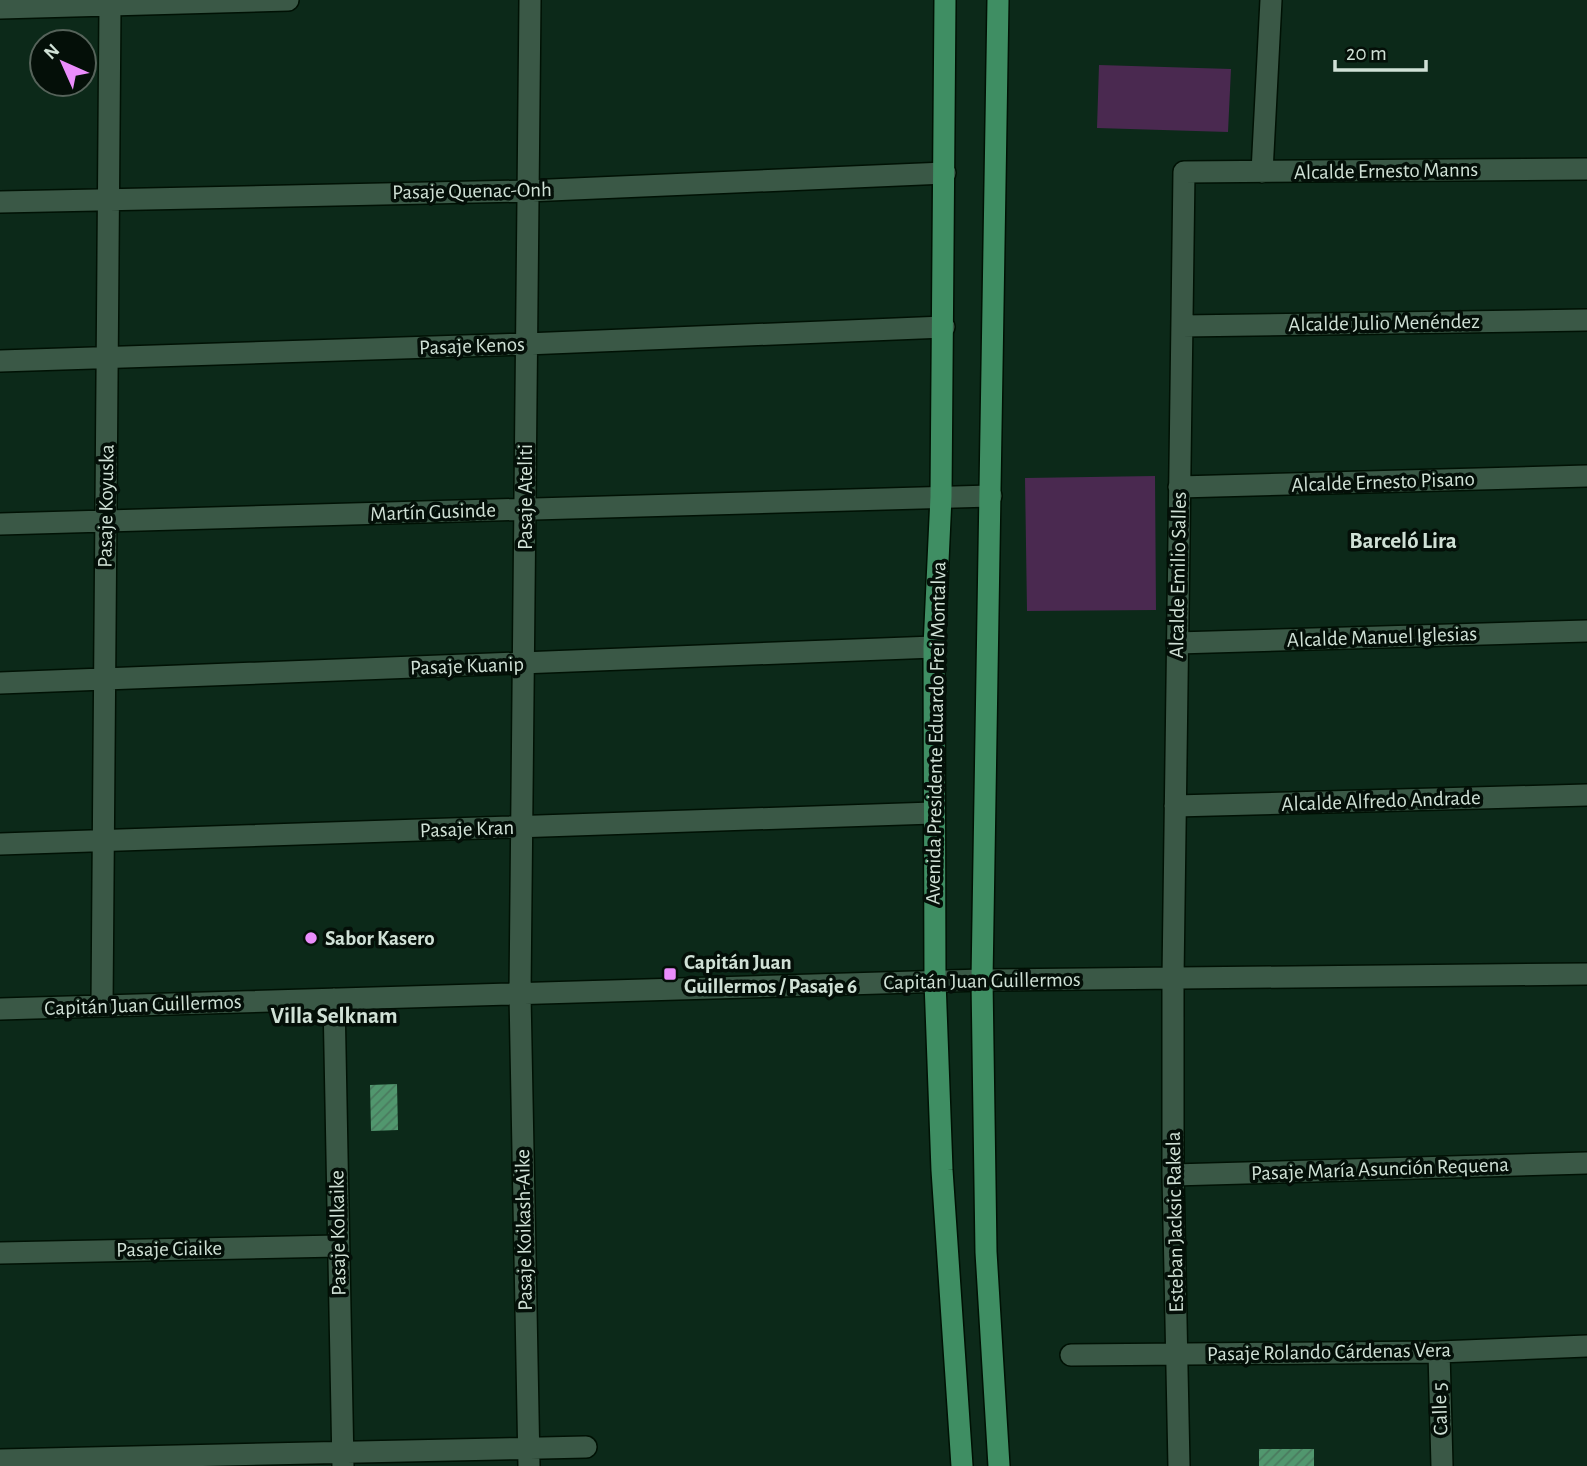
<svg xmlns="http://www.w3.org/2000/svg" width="1587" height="1466" font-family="'Alegreya Sans',sans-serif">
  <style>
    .grass { fill: #4a2950 }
    .building { fill: url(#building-hatch) }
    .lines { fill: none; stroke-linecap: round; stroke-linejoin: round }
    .minor-casing { stroke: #001104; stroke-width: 24 }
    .major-casing { stroke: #001104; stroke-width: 24 }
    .minor { stroke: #3a5846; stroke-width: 21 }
    .major { stroke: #3f8e63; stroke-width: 21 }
    .poi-dot { fill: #eb8dfc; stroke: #040f08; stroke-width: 2.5 }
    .labels { text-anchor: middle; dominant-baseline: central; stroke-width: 7; stroke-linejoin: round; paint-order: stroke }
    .street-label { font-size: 21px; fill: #d0e1d6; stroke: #040f08 }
    .poi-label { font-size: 21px; font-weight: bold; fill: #d0e1d6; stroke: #040f08; text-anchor: start }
    .neighbourhood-label { font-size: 23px; font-weight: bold; fill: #d0e1d6; stroke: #040f08 }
  </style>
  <defs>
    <pattern id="building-hatch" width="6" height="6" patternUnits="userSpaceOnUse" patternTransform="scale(1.75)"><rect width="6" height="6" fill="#51976e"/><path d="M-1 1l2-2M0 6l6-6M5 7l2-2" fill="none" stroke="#4a7a5e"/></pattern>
  </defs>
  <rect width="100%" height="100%" fill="#0c2919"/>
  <path class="grass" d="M1099,65L1231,69L1228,132L1097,128Z
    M1155,476L1156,610L1027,611L1025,478Z"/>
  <path class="building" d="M397,1084L398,1130L371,1131L370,1085Z
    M1259,1449H1314V1466H1259Z"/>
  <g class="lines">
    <g class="minor-casing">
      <path id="minor" d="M0,8L288,0
        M1262,172L1271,0
        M0,202L527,191L945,173
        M1182,326L1587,320
        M0,361L526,344L944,327
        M1179,487L1587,476
        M0,524L991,496
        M1177,643L1587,631
        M0,683L934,647
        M1175,806L1587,795
        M0,844L933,813
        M334,999L343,1466
        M102,1006L110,6
        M0,1009L982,980L1587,974
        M1173,1175L1587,1163
        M0,1253L338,1246
        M1439,1352L1442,1466
        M1071,1355L1439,1352L1587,1346
        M0,1460L586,1447
        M529,1466L520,994L530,0
        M1179,1466L1173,1175V978L1184,172L1587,169"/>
    </g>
    <g class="major-casing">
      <path id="major" d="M945,0L941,497L934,647L935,981L942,1170L962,1466
        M998,0L982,980L986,1252L999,1466"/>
    </g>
    <use href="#minor" class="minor"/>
    <use href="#major" class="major"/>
  </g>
  <g class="poi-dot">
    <circle cx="311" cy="938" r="7"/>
    <rect x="663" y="967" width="14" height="14" rx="3.5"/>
  </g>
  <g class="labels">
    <g class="street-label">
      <text transform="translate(1386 171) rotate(-1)">Alcalde Ernesto Manns</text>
      <text transform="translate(472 191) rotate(-1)">Pasaje Quenac-Onh</text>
      <text transform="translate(1384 323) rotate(-1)">Alcalde Julio Menéndez</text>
      <text transform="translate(472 346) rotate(-2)">Pasaje Kenos</text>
      <text transform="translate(1383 482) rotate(-2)">Alcalde Ernesto Pisano</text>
      <text transform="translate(525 497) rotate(-90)">Pasaje Ateliti</text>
      <text transform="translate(106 506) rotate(-89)">Pasaje Koyuska</text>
      <text transform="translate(433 512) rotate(-2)">Martín Gusinde</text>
      <text transform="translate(1178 575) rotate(-89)">Alcalde Emilio Salles</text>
      <text transform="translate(1382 637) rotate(-2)">Alcalde Manuel Iglesias</text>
      <text transform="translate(467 666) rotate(-2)">Pasaje Kuanip</text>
      <text transform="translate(936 733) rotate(-89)">Avenida Presidente Eduardo Frei Montalva</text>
      <text transform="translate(1381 801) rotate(-2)">Alcalde Alfredo Andrade</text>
      <text transform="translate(467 829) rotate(-2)">Pasaje Kran</text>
      <text transform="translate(982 981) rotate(-1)">Capitán Juan Guillermos</text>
      <text transform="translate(143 1005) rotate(-2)">Capitán Juan Guillermos</text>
      <text transform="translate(1380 1169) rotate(-2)">Pasaje María Asunción Requena</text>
      <text transform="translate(1175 1222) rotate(-91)">Esteban Jacksic Rakela</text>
      <text transform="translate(524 1230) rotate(-91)">Pasaje Koikash-Aike</text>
      <text transform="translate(338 1233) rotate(-91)">Pasaje Kolkaike</text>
      <text transform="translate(169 1249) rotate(-1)">Pasaje Ciaike</text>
      <text transform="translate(1329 1352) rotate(-1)">Pasaje Rolando Cárdenas Vera</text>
      <text transform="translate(1440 1409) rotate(-92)">Calle 5</text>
    </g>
    <g class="poi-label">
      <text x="325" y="938">Sabor Kasero</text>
      <text x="684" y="962">Capitán Juan<tspan x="684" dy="24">Guillermos / Pasaje 6</tspan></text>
    </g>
    <g class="neighbourhood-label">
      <text x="1403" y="541">Barceló Lira</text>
      <text x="334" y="1016">Villa Selknam</text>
    </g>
  </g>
  <g transform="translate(63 63) rotate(315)"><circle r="33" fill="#040f08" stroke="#56635a" stroke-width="2"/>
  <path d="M0-5L12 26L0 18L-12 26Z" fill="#eb8dfc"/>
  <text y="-10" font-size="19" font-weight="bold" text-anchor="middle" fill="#d0e1d6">N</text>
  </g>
  <path d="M1335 60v10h91v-10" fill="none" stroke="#d0e1d6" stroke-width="3.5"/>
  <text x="1346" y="60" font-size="21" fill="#d0e1d6" stroke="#040f08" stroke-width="5" paint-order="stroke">20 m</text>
</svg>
